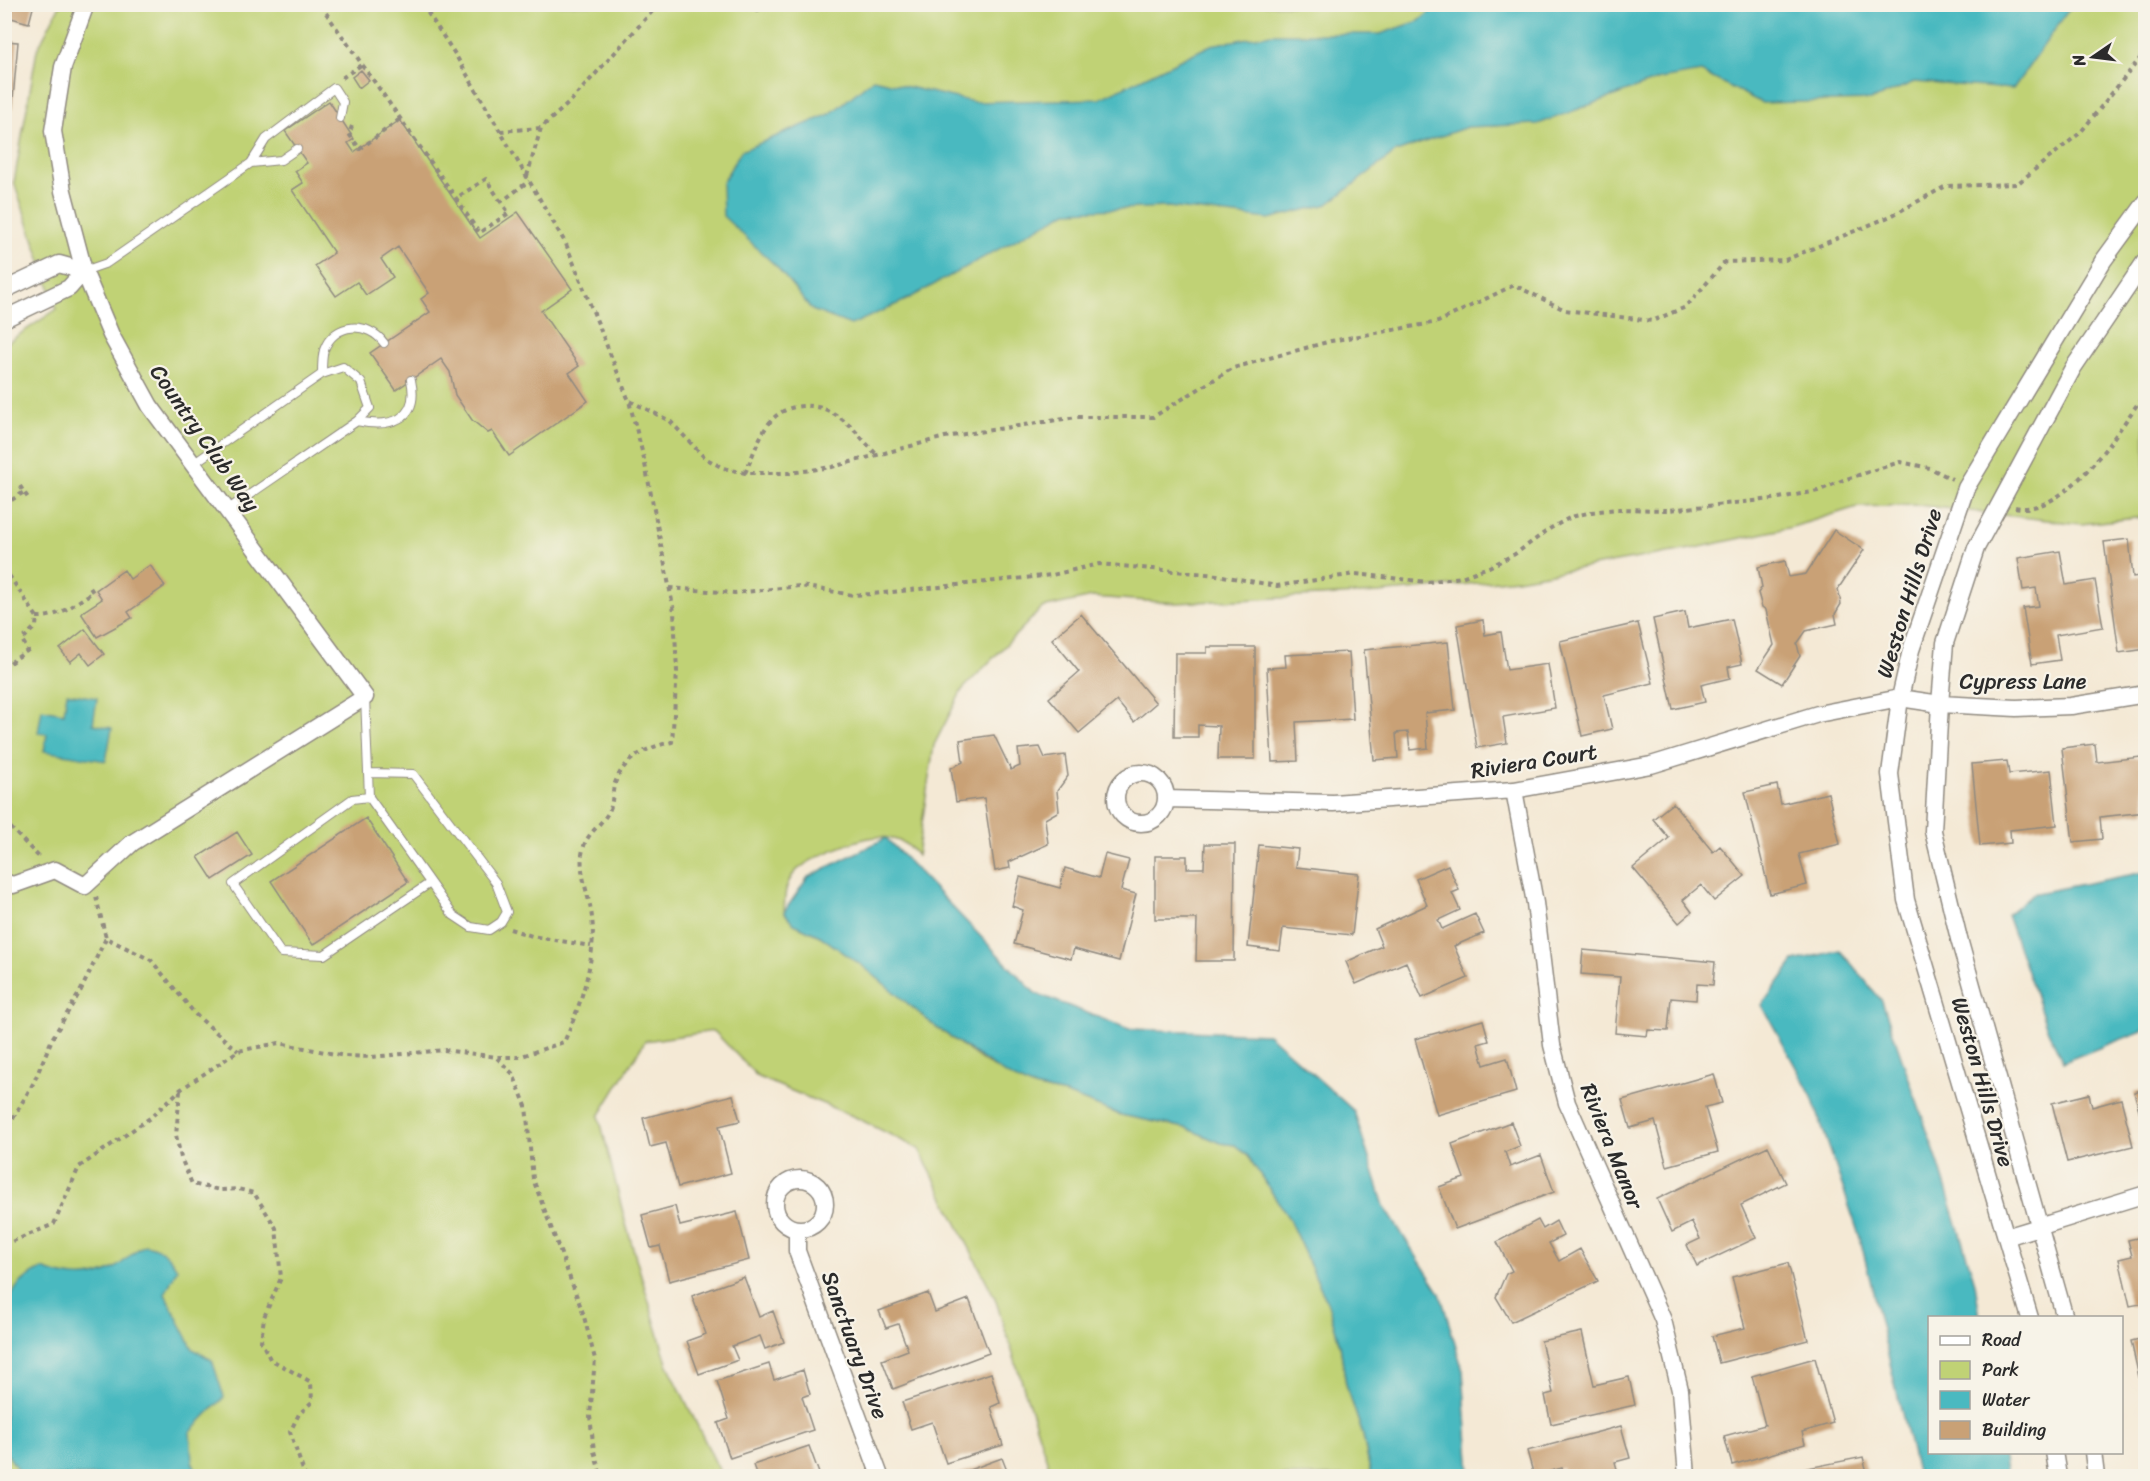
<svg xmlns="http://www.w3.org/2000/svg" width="2150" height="1481" font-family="Sriracha,sans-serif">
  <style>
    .green { fill: #c0d275; stroke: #767e50; stroke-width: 1.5 }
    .water { fill: #4ab9c0; stroke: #3a7276; stroke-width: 1.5 }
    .building { fill: #c9a176 }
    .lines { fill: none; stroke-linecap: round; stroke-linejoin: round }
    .lane-casing { stroke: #908a80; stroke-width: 10 }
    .street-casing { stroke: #908a80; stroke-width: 19 }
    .path { stroke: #908a80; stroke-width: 4; stroke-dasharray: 4.5 4.5; stroke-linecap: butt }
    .lane { stroke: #fff; stroke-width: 8 }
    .street { stroke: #fff; stroke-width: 16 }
    .labels { text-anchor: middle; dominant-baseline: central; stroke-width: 4.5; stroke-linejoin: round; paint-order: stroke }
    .street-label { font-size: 22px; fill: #2b2b2b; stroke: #f7f3e8 }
  </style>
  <rect width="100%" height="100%" fill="#f7f3e8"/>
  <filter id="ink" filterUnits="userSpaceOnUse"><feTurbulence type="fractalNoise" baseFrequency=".0167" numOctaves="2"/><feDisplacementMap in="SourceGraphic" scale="12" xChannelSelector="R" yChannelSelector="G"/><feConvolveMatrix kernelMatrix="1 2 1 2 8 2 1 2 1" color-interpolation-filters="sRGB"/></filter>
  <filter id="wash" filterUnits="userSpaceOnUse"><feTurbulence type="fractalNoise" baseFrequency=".008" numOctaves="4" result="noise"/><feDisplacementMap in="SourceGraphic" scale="24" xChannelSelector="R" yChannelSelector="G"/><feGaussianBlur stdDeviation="1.35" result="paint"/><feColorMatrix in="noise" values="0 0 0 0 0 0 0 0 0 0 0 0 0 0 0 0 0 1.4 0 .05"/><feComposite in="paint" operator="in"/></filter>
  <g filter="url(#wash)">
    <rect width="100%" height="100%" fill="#f4e9d5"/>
    <path class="green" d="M60,5H2145V517L2081,524L1918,505L1857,507L1792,527L1691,549L1517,579L1379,593L1176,603L1092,597L1042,608L962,690L934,745L917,856C909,843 895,838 881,837C861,836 802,860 792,876C784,887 785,899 784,912L794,924L820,936L864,967L936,1027L986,1063L1029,1086L1066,1094L1121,1115L1186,1128L1221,1143L1235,1145L1248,1156L1288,1217L1328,1304L1340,1345L1346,1384L1363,1435L1371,1476H1052L995,1298L919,1149L855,1117L758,1077L714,1031L645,1041L599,1116L625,1221L667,1363L722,1476H5L4,345L57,309L14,182L37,50Z"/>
    <path class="water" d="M1438,5H2072L2013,89L1914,82L1872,100L1762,103L1701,72L1660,79L1538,124L1467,127L1396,152L1328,204L1269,219L1168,207L1068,211L906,300L851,325L812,310L777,267L723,216L722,183L741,151L830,114L873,79L974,102L1099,99L1211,45L1271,34H1380L1419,21Z
      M67,693L97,698L93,724L112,728L106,761L44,751L47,734L38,733L42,709L64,713Z
      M886,838L1035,993L1129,1029L1268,1034L1354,1111L1384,1206L1440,1293L1463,1371L1470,1476H1371L1363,1435L1346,1384L1340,1345L1328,1304L1288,1217L1248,1156L1235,1145L1221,1143L1186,1128L1121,1115L1066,1094L1029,1086L1005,1074L936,1027L864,967L820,936L794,924L784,912L808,877Z
      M2145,872V1030L2063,1062L2048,1031L2007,915L2032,894Z
      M1840,950L1882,1001L1939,1165L1975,1283L1980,1317L1930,1318V1452L2003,1453L2007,1476H1917L1860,1238L1812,1097L1762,1005L1794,961Z
      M145,1245C161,1248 169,1255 177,1269L165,1294L193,1349L212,1360L224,1397L190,1432L192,1462L200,1476H22L5,1451L4,1317C11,1291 18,1280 42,1269C67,1278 91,1282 115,1268C126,1261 133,1251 145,1245Z"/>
    <g id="blocks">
      <path class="building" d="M4,4H34L29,23L4,16Z
        M4,41L18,42L12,110L4,109Z
        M361,70L369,80L359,88L352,77Z
        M329,101L354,139L348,143L354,152L400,120L480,238L518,212L572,289L541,311L579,366L569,373L588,401L509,456L492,431L488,433L472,420L455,395L450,372L441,359L396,390L370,353L430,312L421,299L429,293L398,247L381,259L393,277L366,295L357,282L336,296L315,266L334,253L292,190L303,183L295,171L307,163L285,131Z
        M1834,530L1864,550L1838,589L1841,604L1835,614L1837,624L1806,631L1797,644L1800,656L1782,684L1758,669L1774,645L1766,610L1762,607L1758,593L1762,587L1758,567L1785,561L1789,577L1806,574Z
        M2129,539L2133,577L2146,575V649L2119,653L2104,542Z
        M2060,551L2066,585L2095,580L2103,627L2056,635L2060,660L2032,664L2023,608L2039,606L2036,588L2023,590L2018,558Z
        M150,565L165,586L128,612L132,618L97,637L81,613L102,599L96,590L124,570L130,579Z
        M1685,612L1688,628L1732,619L1742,664L1728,667L1730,678L1701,685L1705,702L1673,709L1653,619Z
        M1081,614L1156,703L1134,722L1117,701L1079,733L1049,698L1079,672L1052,639Z
        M1483,620L1485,635L1501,632L1507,670L1548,664L1555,708L1503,717L1507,743L1477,748L1457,625Z
        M1638,623L1653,683L1604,695L1612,729L1582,736L1560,641Z
        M85,629L104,654L90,665L81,653L70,662L60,649Z
        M1448,642L1455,710L1425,713L1428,748L1410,750L1408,732L1396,733L1398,758L1374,760L1364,650Z
        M1207,647H1255V759H1218L1219,726L1198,725V737H1174L1175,653H1207Z
        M1349,652L1353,719L1296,722L1298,761L1272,762L1267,668L1286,667L1285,655Z
        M994,735L1011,770L1020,766L1018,749L1040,747L1045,758L1065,755L1068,776L1057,791L1059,811L1045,819L1048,844L1009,862L1010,868L995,871L984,798L956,802L951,768L963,762L960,740Z
        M2095,744L2097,762L2141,757L2146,812L2100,817L2102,839L2073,842L2062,748Z
        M2007,761L2009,774L2051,770L2057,825L2010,830L2011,843L1980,846L1972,764Z
        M1777,785L1781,804L1828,793L1840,844L1799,854L1807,885L1770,894L1745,792Z
        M1673,803L1713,852L1720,846L1745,876L1714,901L1701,885L1683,900L1692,912L1679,923L1633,868L1669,838L1653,819Z
        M366,818L408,882L313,945L271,881Z
        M237,832L252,855L213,880L198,857Z
        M1205,844H1235L1234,961H1196L1197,919H1155V856H1187V868H1204Z
        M1259,845L1298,849L1296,867L1359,874L1352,935L1283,928L1280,951L1248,947Z
        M1105,854L1129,860L1121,890L1136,894L1119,961L1074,949L1071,959L1014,944L1023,910L1012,906L1020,877L1060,888L1065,868L1099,878Z
        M1448,865L1459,890L1452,893L1460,910L1438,920L1442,929L1475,914L1484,933L1454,946L1468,978L1422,998L1406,962L1356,984L1346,962L1382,946L1375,929L1427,905L1416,879Z
        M1583,950L1715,962L1713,985L1697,984L1696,1000L1671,998L1668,1031L1648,1030L1647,1036L1615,1033L1620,977L1581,974Z
        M1483,1020L1489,1041L1478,1044L1484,1065L1507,1058L1516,1092L1437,1115L1415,1039Z
        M1714,1074L1722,1103L1705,1107L1718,1152L1667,1166L1655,1121L1630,1128L1622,1100Z
        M2146,1089V1132H2145L2134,1092Z
        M2089,1094L2092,1107L2121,1099L2133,1146L2067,1162L2052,1103Z
        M733,1095L740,1121L719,1126L731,1173L678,1187L666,1143L650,1147L643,1118Z
        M1511,1122L1520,1146L1505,1152L1510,1167L1541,1155L1554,1192L1455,1229L1439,1187L1464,1178L1452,1144Z
        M1768,1146L1786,1183L1741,1205L1756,1238L1697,1266L1687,1245L1700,1239L1692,1222L1672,1232L1657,1199Z
        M675,1206L680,1226L737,1212L749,1260L669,1281L660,1246L651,1248L642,1215Z
        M1538,1220L1543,1229L1556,1221L1563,1236L1549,1243L1559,1261L1580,1249L1598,1281L1511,1322L1496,1297L1506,1274L1512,1271L1497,1242Z
        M2146,1236V1303L2130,1306L2119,1259L2132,1256L2128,1240Z
        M1788,1263L1808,1340L1719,1363L1712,1336L1745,1328L1732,1277Z
        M744,1277L759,1317L773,1311L784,1342L765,1349L760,1336L732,1346L738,1360L699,1374L687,1341L706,1334L692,1296Z
        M928,1293L935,1312L969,1299L989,1353L893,1389L882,1360L908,1350L898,1324L886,1328L879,1311Z
        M2146,1321V1385L2141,1386L2131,1341L2144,1338L2140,1322Z
        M1582,1332L1594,1385L1629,1377L1635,1405L1551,1424L1545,1395L1553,1393L1541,1341Z
        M1815,1358L1833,1423L1802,1432L1805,1444L1732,1465L1724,1436L1765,1425L1752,1376Z
        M769,1364L774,1380L803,1370L810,1394L802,1397L813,1430L730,1458L718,1423L729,1419L717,1381Z
        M991,1373L1000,1403L991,1407L1003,1445L946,1463L932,1422L911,1429L902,1402Z
        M1621,1426L1630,1458L1615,1462L1619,1476H1564L1562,1468L1534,1476L1527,1451Z
        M809,1446L820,1476H757L753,1465Z
        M1863,1457L1868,1476H1773V1475Z
        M1002,1458L1009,1476H953Z"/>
    </g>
  </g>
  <g filter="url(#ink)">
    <use href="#blocks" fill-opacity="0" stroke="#908a80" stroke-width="1.5"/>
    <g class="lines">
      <g class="lane-casing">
        <path id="lane" d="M297,149L281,160L251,163L266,139L334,88L343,102L340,118
          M84,271L107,263L251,163
          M322,374C322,366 322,357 324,350C334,322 368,321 384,343
          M193,464L322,374L343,367L361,382L370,408L357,421
          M227,510L357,421C389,428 420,421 411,380
          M365,697L369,797L453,915L471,927L489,930L501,922L507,912L496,883L413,774L369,773
          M369,797L352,799L233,884L281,953L324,955L430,883"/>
      </g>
      <g class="street-casing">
        <path id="street" d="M4,290L59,264L84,271L69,288L4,319
          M1116 798a25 25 0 1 1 50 0a25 25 0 1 1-50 0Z
          M1514,790L1535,903L1552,1045L1567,1103L1663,1320L1680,1390L1687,1476
          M1166,799L1333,803L1514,790L1651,765L1818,714L1900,698L1940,704L2016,708L2071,706L2146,694
          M4,882L13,885L55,870L85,886L132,843L365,697L150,406L111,335L84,271L63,191L53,131L63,67L86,4
          M775 1204a25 25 0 1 1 50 0a25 25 0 1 1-50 0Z
          M797,1229V1251L880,1476
          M2006,1237L2146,1194
          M2030,1318L1906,900L1890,774L1900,698L1911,650L1966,488L2103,261L2146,202
          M2065,1318L1959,939L1933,831L1940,704L1945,643L1976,548L2073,368L2146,260
          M2054,1452L2058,1476
          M2093,1452L2096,1476"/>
      </g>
      <path class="path" d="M737,4L758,10L768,4
        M326,13L456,198
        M342,78L361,65
        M352,126L349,134L360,149L400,119
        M500,131L541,128
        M527,176L541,128L569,103L659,4
        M501,202L486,179L456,198L479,233L509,213L501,202L529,181
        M630,401L670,421L705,458L723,468L745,473H790L832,467L945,437L1077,417H1153L1233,368L1331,341L1438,322L1514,285L1565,310L1652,321L1686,307L1725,262L1785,260L1891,216L1946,186L2017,184L2080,133L2146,51
        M745,473C753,456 758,437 770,422C778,412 789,407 802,406C836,403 856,433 877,455
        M20,486L28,498
        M4,505L24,492
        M2015,507C2068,518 2120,427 2146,392
        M4,568L37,617L36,626L22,640L28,650L4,667
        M669,588L735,593L800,586L853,595L873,594L1052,575L1099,564L1217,575L1277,586L1355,574L1428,582L1461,577L1489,567L1515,554L1551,528L1571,517L1592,512L1616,509L1668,510L1773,499L1818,491L1843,480L1900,462L1930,468L1952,479
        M37,617C59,618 75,603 93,592L89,586
        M4,821L40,858
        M96,897L106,938L151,960L196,1015L238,1051
        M510,929L532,936L591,946
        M497,1058L513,1074L526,1106L533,1179L583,1313L595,1359L590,1416L594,1451L601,1476
        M180,1091L176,1135L181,1158L192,1184L220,1190L238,1189L254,1193L276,1228L281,1278L264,1317L261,1341L270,1359L311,1382L312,1402L299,1414L290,1432L305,1476
        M4,1134L34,1082L52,1039L81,990L106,938
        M4,1245L54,1224L79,1167L150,1118L180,1090L238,1051L279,1043L345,1056L372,1057L444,1050L497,1057H519L564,1042C580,1007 597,957 592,918C590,895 576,870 584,846C588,832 605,822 610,809C613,802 612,793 614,786C623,758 645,748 672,742L677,672L674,611L644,459L629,401L566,244L455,54L422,4"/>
      <use href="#lane" class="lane"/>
      <use href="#street" class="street"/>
    </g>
  </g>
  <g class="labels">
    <g class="street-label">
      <text transform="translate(205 438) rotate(55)">Country Club Way</text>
      <text transform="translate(1909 593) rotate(-73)">Weston Hills Drive</text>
      <text x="2023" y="681">Cypress Lane</text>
      <text transform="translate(1534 761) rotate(-9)">Riviera Court</text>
      <text transform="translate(1983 1082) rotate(74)">Weston Hills Drive</text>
      <text transform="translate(1612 1146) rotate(68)">Riviera Manor</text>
      <text transform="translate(855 1345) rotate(70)">Sanctuary Drive</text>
    </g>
  </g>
  <rect width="2150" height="1481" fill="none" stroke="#f7f3e8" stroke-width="24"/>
  <rect x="1928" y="1316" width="195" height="138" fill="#f7f3e8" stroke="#a5a39c" stroke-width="1.5"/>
  <rect x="1940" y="1336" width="30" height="9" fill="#ffffff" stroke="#a5a39c" stroke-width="1.5"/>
  <text x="1982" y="1346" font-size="18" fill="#2b2b2b">Road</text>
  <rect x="1940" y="1361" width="30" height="18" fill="#c0d275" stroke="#a5a39c" stroke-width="1.5"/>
  <text x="1982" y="1376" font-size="18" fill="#2b2b2b">Park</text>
  <rect x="1940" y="1391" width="30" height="18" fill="#4ab9c0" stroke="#a5a39c" stroke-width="1.5"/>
  <text x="1982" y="1406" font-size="18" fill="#2b2b2b">Water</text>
  <rect x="1940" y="1421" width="30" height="18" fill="#c9a176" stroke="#a5a39c" stroke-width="1.5"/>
  <text x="1982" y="1436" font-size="18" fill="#2b2b2b">Building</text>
  <g transform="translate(2093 57) rotate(256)" stroke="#f7f3e8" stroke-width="4.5" paint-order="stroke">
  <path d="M0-4.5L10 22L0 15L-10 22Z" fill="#2b2b2b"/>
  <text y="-9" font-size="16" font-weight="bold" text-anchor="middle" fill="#2b2b2b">N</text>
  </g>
</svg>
